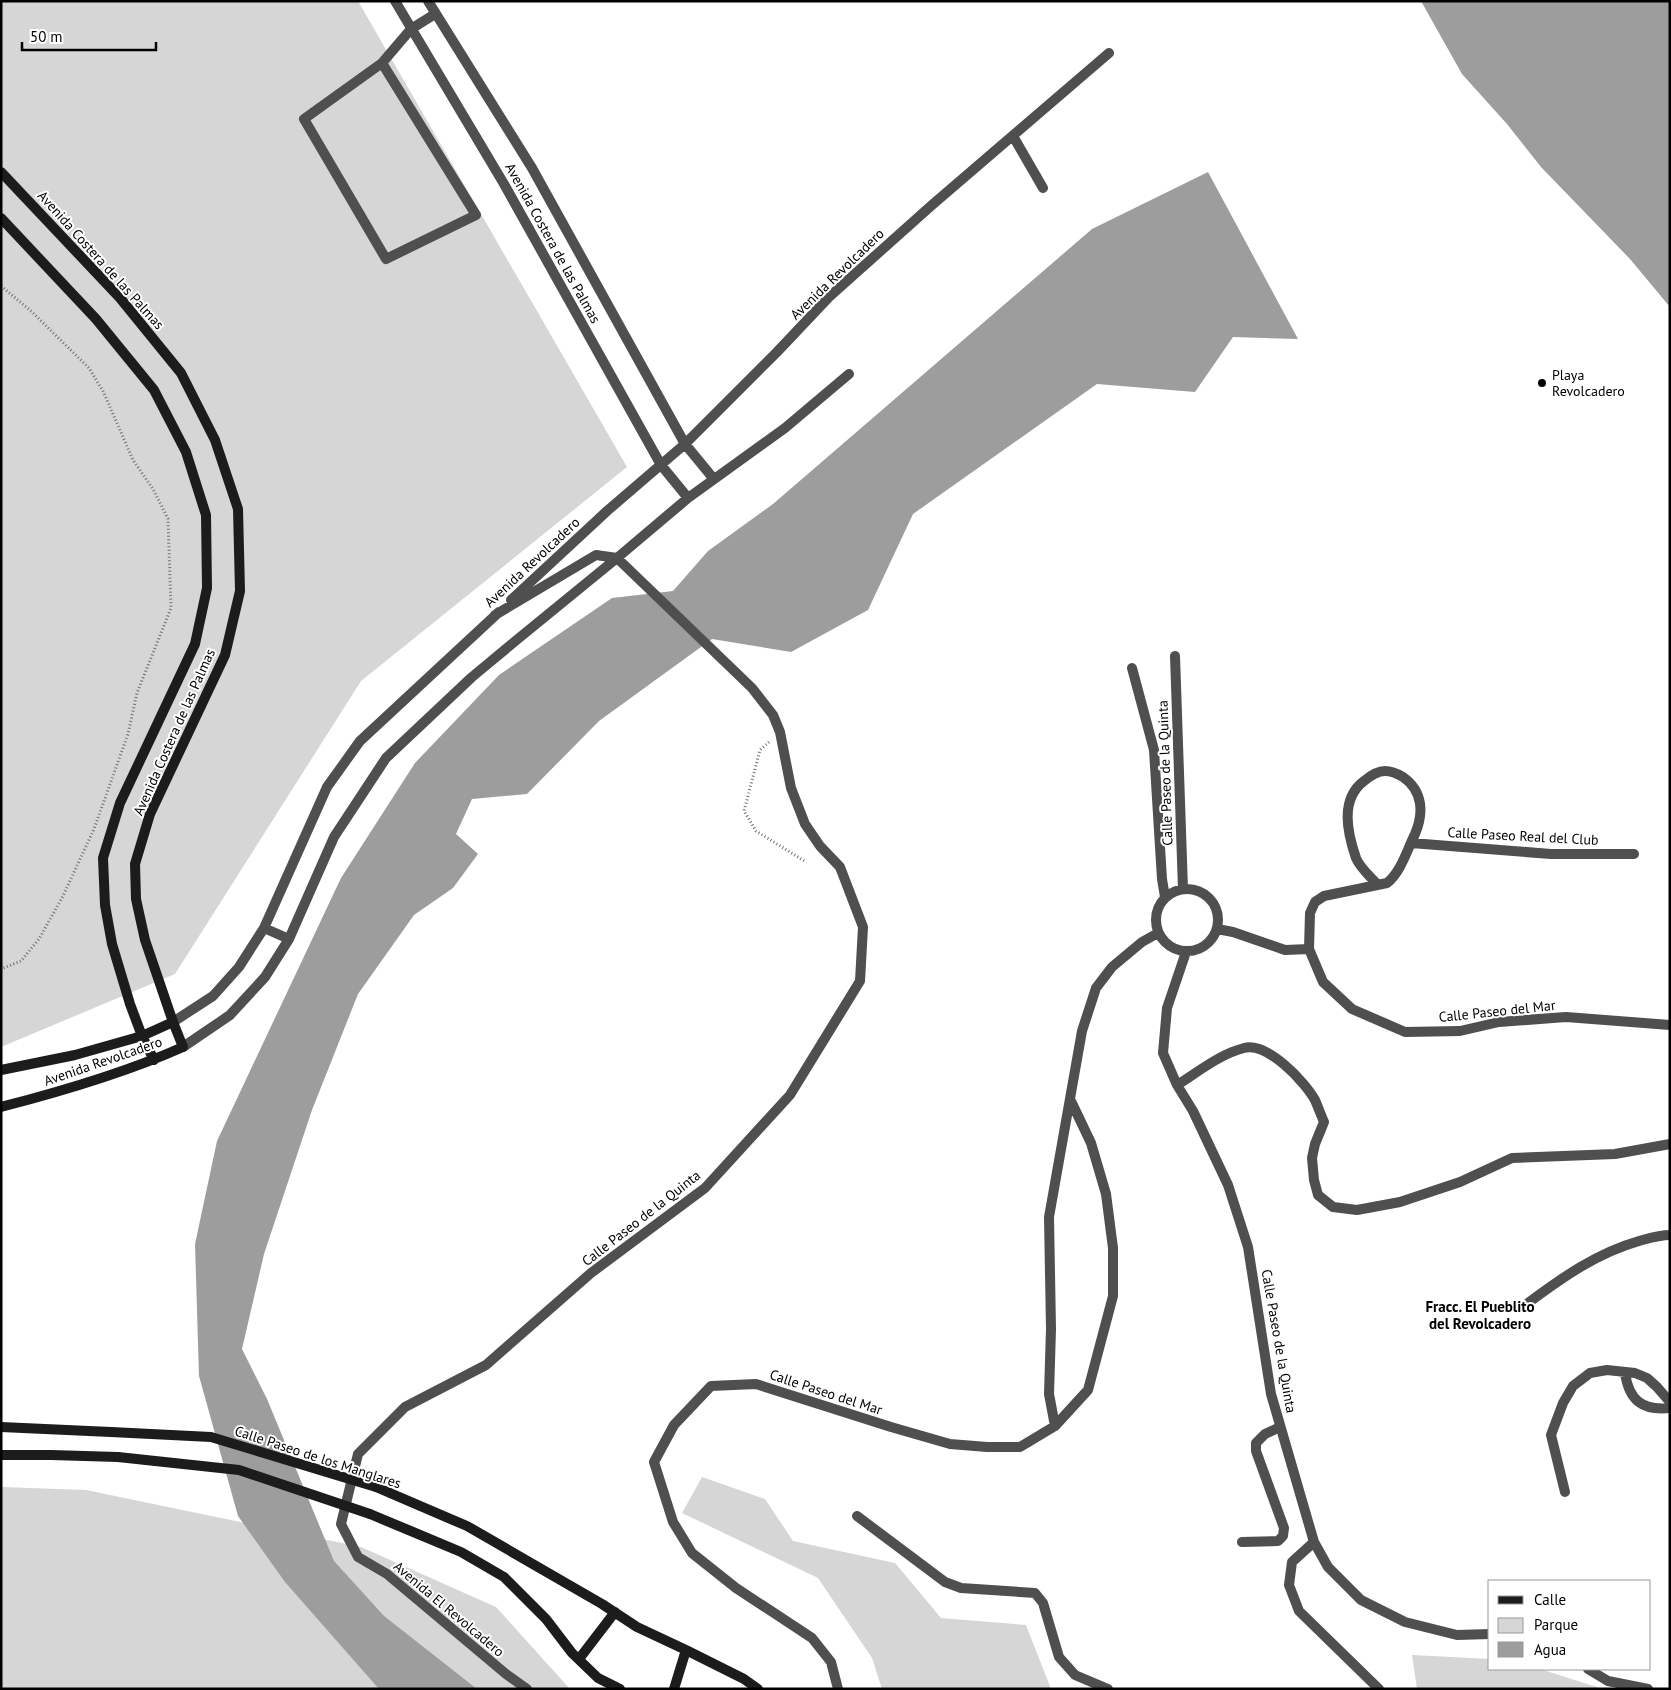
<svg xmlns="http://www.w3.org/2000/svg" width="1671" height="1690" font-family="'PT Sans',sans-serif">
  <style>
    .green { fill: #d6d6d6 }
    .water { fill: #9d9d9d }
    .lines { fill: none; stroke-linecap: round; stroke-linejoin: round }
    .path { stroke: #717171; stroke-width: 3; stroke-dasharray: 1 2.5; stroke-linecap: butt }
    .lane { stroke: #4f4f4f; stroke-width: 10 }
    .street { stroke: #4f4f4f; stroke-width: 10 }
    .secondary { stroke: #1c1c1c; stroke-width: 10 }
    .secondary-bridge { stroke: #1c1c1c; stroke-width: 10 }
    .poi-dot { fill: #000; stroke: #fff; stroke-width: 2 }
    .labels { text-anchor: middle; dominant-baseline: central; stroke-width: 4; stroke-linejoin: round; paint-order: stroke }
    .street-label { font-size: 14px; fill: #000; stroke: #fff }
    .poi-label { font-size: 14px; fill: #000; stroke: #fff; text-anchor: start }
    .neighbourhood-label { font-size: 15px; font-weight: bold; fill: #000; stroke: #fff }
  </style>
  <rect width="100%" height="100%" fill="#fff"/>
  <path class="green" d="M1,1H358L627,467L361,681L175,974L1,1047Z
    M702,1477L765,1499L793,1541L895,1563L941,1618L1026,1625L1051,1689H882L872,1658L818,1578L682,1513Z
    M1,1487L86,1490L361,1547L496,1607L570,1689H1Z
    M1412,1655L1490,1659V1669H1540L1603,1689H1417Z"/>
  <path class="water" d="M1421,1H1670V307L1630,259L1541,167L1507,124L1462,74Z
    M1208,172L1298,339L1233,337L1195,392L1097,384L913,514L868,610L791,652L712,639L599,721L527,794L472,799L456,834L478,854L453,888L414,915L358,994L312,1110L264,1254L242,1349L267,1399L334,1561L384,1616L477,1689H379L285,1582L238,1516L199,1376L195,1244L217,1141L341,878L415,763L499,675L612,598L673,591L708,551L773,504L1092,229Z"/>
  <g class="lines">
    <path class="path" d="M1,286L32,312L89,368L103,391L133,460L153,489L168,519L171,608L137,693L128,734L94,829L63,896L39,939L21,961L1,969
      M769,742L760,750L744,811L756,831L806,862"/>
    <path class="lane" d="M395,1L504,184L661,465
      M428,1L532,168L685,444
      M382,63L476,215L386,259L304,119L382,63L411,29L435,14
      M1132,668L1154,750L1162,879L1165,897
      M1242,1542L1278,1541L1283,1536L1284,1528L1256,1451V1443L1265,1434L1280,1427"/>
    <path class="street" d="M1013,136L1043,188
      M685,444L713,478
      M661,465L688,498
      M511,600L607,511L685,444L777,352L829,297L932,205L1109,53
      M495,615L596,555L617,558L752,688L773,715L780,732L791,788L805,824L820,846L840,867L863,927L860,981L790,1095L705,1188L591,1273L486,1365L405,1407L358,1454L341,1524L358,1557L387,1574L506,1674L527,1689
      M1175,656L1183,889
      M1411,843L1551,854H1634
      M1377,884C1370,876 1360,868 1356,858C1347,832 1340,799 1364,781C1370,776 1377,771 1385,771C1390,771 1398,774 1403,777C1423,791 1424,813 1415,834C1407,850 1401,872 1387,883L1324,896L1315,902L1310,913L1309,949L1323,982L1352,1009L1405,1032L1460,1031L1499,1022L1566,1017L1670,1025
      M1156 920a31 31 0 1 1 62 0a31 31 0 1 1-62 0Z
      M264,928L289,939
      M1217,929L1233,932L1285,950L1309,949
      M1186,952L1167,1008L1163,1053L1177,1085L1193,1111L1228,1185L1248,1247L1271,1394L1314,1542L1328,1567L1361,1600L1405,1622L1457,1635L1490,1634
      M173,1022L213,996L239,967L264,928L327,787L360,741L499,612
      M183,1047L230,1015L265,977L289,939L334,837L386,758L472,677L519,638L617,558L688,498L785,428L849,374
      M1177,1085C1198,1072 1220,1054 1244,1048C1268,1042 1305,1082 1315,1100C1318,1107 1321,1115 1324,1122L1315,1144L1312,1158L1314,1180L1318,1195L1333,1207L1357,1210L1400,1202L1460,1182L1512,1158L1615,1154L1670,1144
      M1528,1303C1563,1277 1597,1253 1639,1241C1650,1238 1659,1235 1670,1235
      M1625,1373C1629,1400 1642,1411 1670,1408
      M1055,1426L1049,1394L1051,1329L1049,1217L1082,1031L1096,988L1112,967L1142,942L1158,933
      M1565,1492L1551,1435L1563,1403L1573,1386L1590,1373L1607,1370L1635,1373L1647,1378L1657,1387L1670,1402
      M857,1516L945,1582L961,1588L1035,1593L1043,1603L1059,1657L1075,1675L1108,1689
      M1314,1542L1292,1562L1289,1585L1299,1611L1379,1689
      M1588,1669L1608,1681L1648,1689
      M838,1689L831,1662L812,1638L736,1588L692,1553L673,1522L654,1462L674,1425L711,1386L756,1384L891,1427L950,1444L987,1447H1020L1055,1426L1088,1390L1113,1296V1248L1106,1194L1091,1143L1070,1099"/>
    <path class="secondary" d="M1,172L120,298L181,373L215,440L238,509L240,591L225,655L150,814L135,864L136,899L145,940L173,1022L183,1047C125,1073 63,1091 1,1107
      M1,218L96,319L154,390L186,452L206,515L207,588L195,644L120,803L103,858L105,905L112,944L130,1004L142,1036L154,1060
      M1,1070L75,1055L142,1036L173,1022
      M1,1427L111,1432
      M1,1455H51L118,1457
      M376,1487L467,1526L602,1604L637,1627L686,1650L744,1679L758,1689
      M370,1514L461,1552L504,1577L546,1619L572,1653L598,1678L620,1689
      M579,1659L615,1612
      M674,1689L686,1650"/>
    <path class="secondary-bridge" d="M111,1432L211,1437L376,1487
      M118,1457L239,1470L370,1514"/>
  </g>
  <circle class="poi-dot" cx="1542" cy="383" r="5"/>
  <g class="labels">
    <g class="street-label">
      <text transform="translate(553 243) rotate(61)">Avenida Costera de las Palmas</text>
      <text transform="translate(101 260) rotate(48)">Avenida Costera de las Palmas</text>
      <text transform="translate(837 274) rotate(-44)">Avenida Revolcadero</text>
      <text transform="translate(532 562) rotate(-43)">Avenida Revolcadero</text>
      <text transform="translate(174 732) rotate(-66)">Avenida Costera de las Palmas</text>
      <text transform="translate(1165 773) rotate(-92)">Calle Paseo de la Quinta</text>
      <text transform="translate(1523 836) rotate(3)">Calle Paseo Real del Club</text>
      <text transform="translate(1497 1011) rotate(-6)">Calle Paseo del Mar</text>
      <text transform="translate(103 1061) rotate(-19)">Avenida Revolcadero</text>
      <text transform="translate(641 1218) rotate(-38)">Calle Paseo de la Quinta</text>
      <text transform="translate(1279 1341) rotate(80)">Calle Paseo de la Quinta</text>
      <text transform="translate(826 1392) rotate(18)">Calle Paseo del Mar</text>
      <text transform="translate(318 1457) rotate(18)">Calle Paseo de los Manglares</text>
      <text transform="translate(449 1609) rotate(40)">Avenida El Revolcadero</text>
    </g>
    <g class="poi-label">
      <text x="1552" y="375">Playa<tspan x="1552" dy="16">Revolcadero</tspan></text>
    </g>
    <g class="neighbourhood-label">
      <text x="1480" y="1306">Fracc. El Pueblito<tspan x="1480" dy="17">del Revolcadero</tspan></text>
    </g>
  </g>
  <rect width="1671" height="1690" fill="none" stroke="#000000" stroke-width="5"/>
  <rect x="1488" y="1580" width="162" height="90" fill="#ffffff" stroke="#999999"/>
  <rect x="1498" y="1596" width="25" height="8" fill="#1c1c1c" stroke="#999999"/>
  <text x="1534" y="1605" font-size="15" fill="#000000">Calle</text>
  <rect x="1498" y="1618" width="25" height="15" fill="#d6d6d6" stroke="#999999"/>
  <text x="1534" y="1630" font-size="15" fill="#000000">Parque</text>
  <rect x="1498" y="1642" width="25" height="15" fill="#9d9d9d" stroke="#999999"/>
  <text x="1534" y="1655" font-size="15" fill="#000000">Agua</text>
  <path d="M22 42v8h134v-8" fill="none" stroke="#000000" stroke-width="2.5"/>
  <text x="30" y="42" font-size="15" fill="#000000" stroke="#ffffff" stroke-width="4" paint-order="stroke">50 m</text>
</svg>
